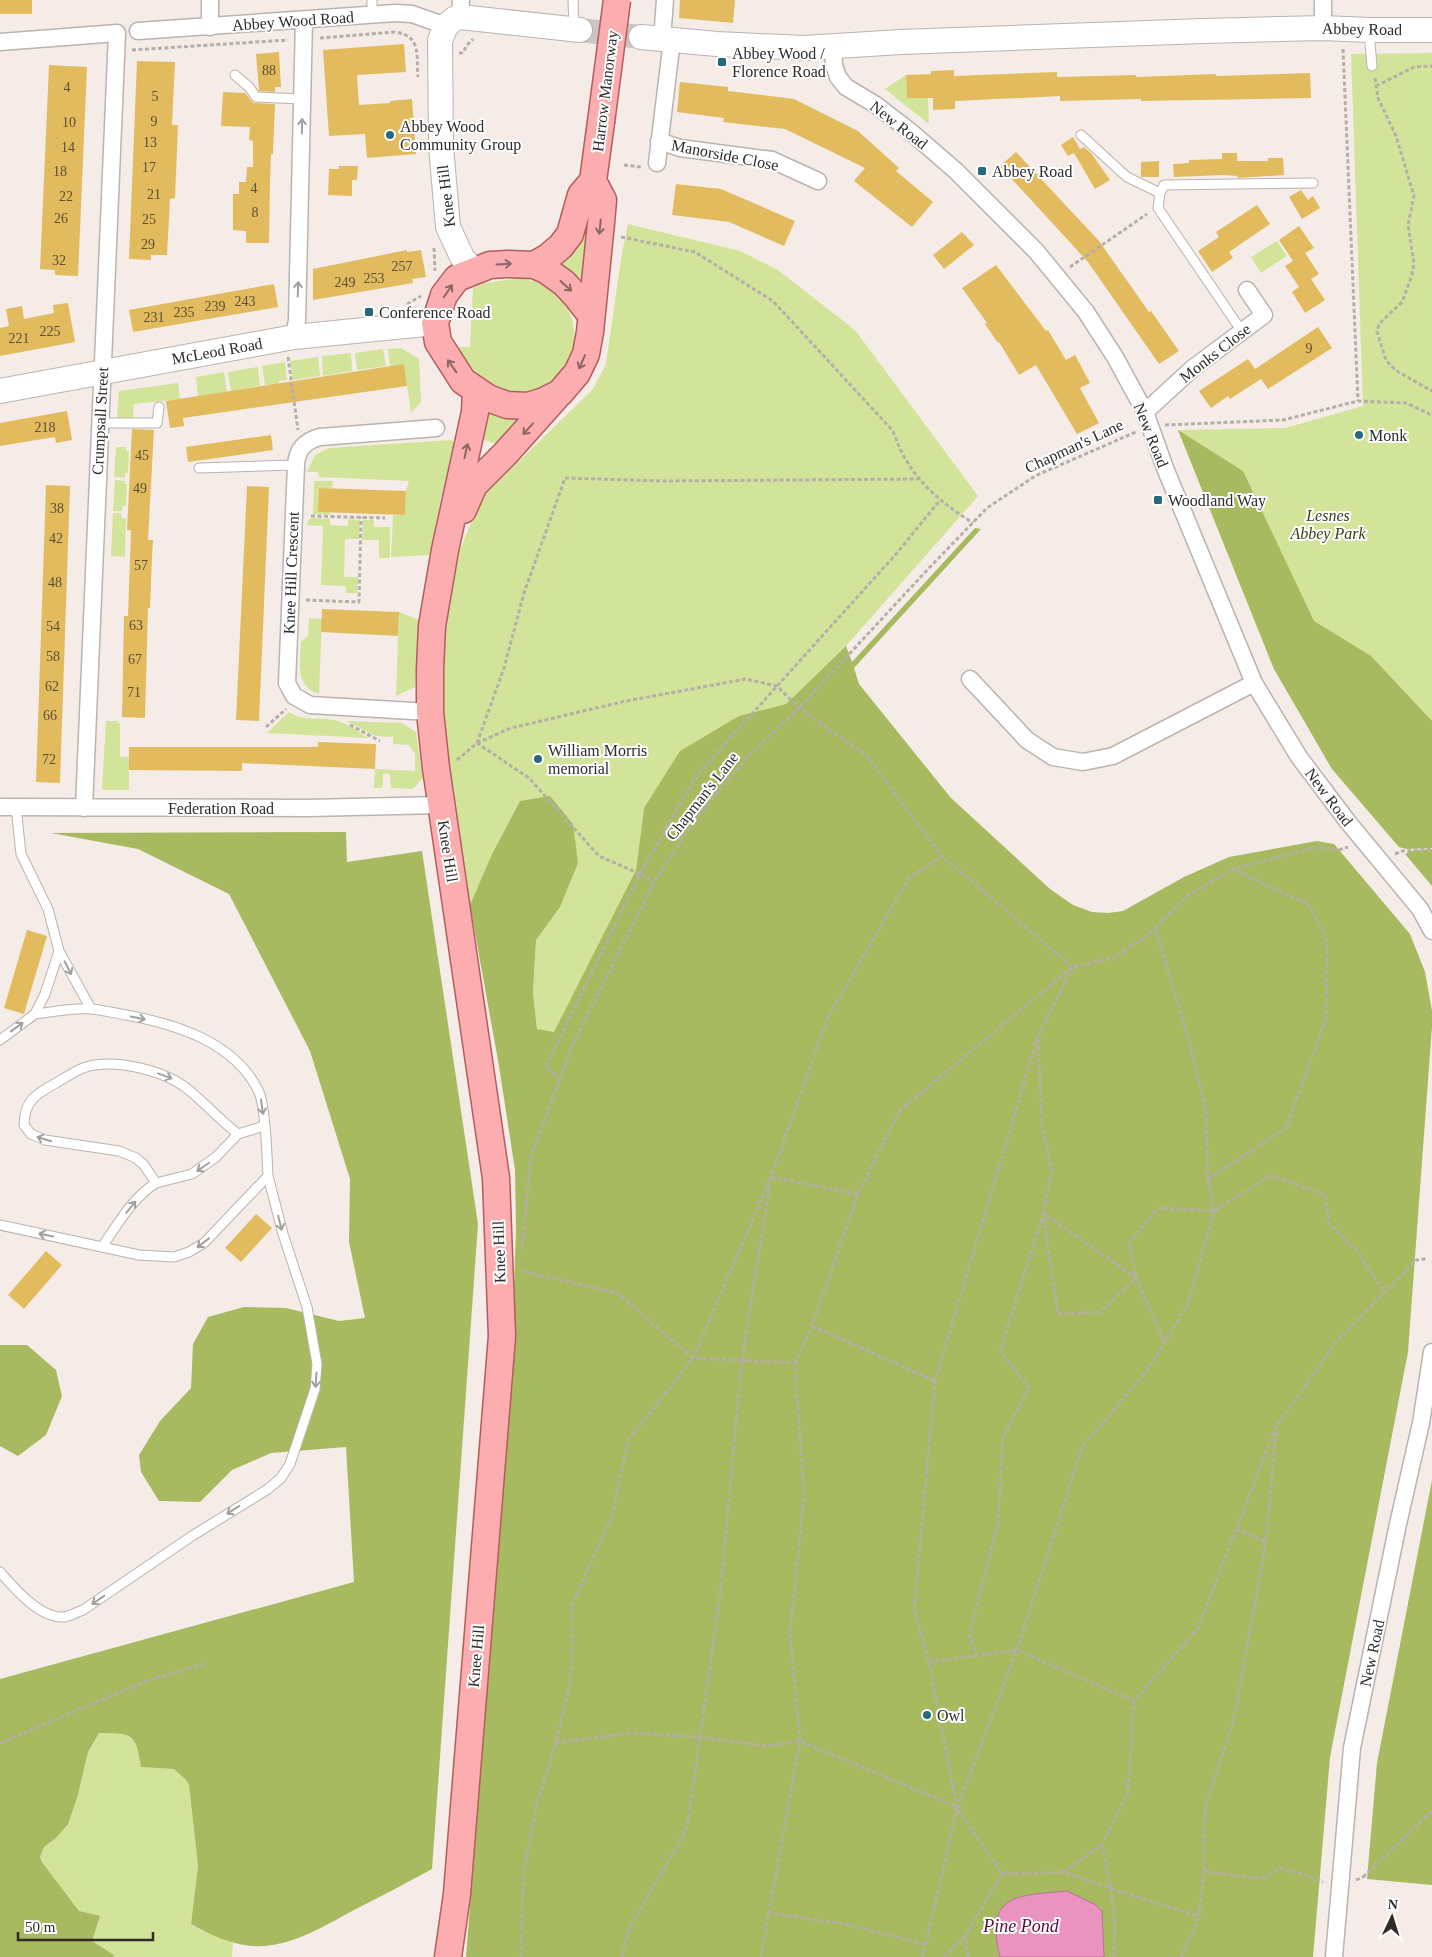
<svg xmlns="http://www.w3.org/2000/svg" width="1432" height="1957" font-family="Georgia,serif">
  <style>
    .green { fill: #d2e499 }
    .forest { fill: #a7ba5f }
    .water { fill: #ea92c0; stroke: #b27393 }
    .building { fill: #e2bb5f }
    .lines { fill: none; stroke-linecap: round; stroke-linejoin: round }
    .secondary-tunnel { stroke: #cdc5c1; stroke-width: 24; stroke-dasharray: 24 12; stroke-linecap: butt }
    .service-casing { stroke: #bbb3ae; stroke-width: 11 }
    .minor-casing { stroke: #bbb3ae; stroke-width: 19 }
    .secondary-casing { stroke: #bbb3ae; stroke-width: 26 }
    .primary-casing { stroke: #b35c5d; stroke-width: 29 }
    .path { stroke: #b5aeaa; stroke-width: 3; stroke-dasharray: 4 2.5; stroke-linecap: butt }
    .service { stroke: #fff; stroke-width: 9 }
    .minor { stroke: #fff; stroke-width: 16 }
    .secondary { stroke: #fff; stroke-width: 24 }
    .primary { stroke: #fcadaf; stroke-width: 26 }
    .primary-bridge-casing { stroke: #b35c5d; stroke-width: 29; stroke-linecap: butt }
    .primary-bridge { stroke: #fcadaf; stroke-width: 26 }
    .oneway { stroke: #a1a09f }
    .oneway2 { stroke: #8b6665 }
    .poi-dot { fill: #25697a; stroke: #fff; stroke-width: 2 }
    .labels { text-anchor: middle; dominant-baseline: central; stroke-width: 4; stroke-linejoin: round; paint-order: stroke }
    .number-label { font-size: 14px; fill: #5b4f36 }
    .street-label { font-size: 16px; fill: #2e2b29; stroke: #fff }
    .poi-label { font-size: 16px; fill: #2e2b29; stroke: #fff; text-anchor: start }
    .park-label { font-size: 16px; font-style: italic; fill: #373f18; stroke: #fff }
    .water-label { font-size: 18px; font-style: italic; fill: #590b3d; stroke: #fff }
  </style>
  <rect width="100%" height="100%" fill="#f5ece7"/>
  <path class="green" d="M1432,53V848L1407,849L1399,847L1332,769L1274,669L1178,430L1285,428L1363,406L1351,54Z
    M906,75L907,98H928L929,124L885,89Z
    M583,223L589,224L583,282L571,270L559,263Z
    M628,224L740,251L778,270L855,330L978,496L846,646L786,704L739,716L644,808L636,870L554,1033L537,1029L533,993L536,940L560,907L520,801L492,854L470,905L448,767L443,715L444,627L460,550L481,498L593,389L606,364L621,259Z
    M1277,241L1287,256L1261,273L1251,257Z
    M518,278C527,280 539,281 547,286C577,306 583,345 562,373C559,378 552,381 547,384C511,406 475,378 456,347H470L473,288L485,283Z
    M401,348L419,359L421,402L411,413L404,364L390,366L388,349Z
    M383,349L386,366L357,370L355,353Z
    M351,353L352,371L323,376L322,356Z
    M318,357L320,376L293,380L290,361Z
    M285,362L287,380L279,381V384L265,385L262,366Z
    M258,367L260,386L231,391L228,372Z
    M224,372L227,392L198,396L196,377Z
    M178,383L180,399L134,404L133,418H117L119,391Z
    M484,410L504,418H524L501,445L477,438Z
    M452,440L455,445L440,502L430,555L391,557L393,515H405L406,491L409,481L319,477L318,472H307L315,455L329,448Z
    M116,447H126V451H129L128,473H125V478L114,477Z
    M115,480L125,481V484H127L126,506H122V511H113Z
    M314,481H333L332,488H319L331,515L313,514Z
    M113,513H121L122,518L126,519L125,557L111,556Z
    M312,518L330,519V525L348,526V519L360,520L359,539H345L344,577H358L357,593H346V586L321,585L323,526L307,525L308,520Z
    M363,520H374V527H390V558H379V540H362Z
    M399,612L419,620L415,687L396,696Z
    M309,618L322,619L319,694C295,687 300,662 301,642L308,636Z
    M289,712C305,723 321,716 338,721C349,724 360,733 369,738L267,733Z
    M106,721H117L120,724V757H129V790H104L102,788Z
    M346,721L402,723L416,732L423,778L413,789L391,788L390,774L383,773V785L381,788H374L375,769L415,771V754L409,745L393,744V737L375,736Z
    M99,1733C131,1734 136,1733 142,1767L175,1769L186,1780L189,1785L198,1866L191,1924L203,1931L233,1943L232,1957H113L114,1955L92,1941L79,1911L42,1862L40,1857L44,1847L56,1838L78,1795L88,1752Z"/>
  <path class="forest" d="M1178,430L1243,471L1314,621L1371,656L1432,721V848L1407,849L1399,847L1332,769L1274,669Z
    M975,528L981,529L854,668L859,684L951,798L1050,889L1073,905L1092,912L1108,913L1123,911L1184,877L1229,857L1317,841L1334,844L1410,934L1425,972L1432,1011V1026L1408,1352L1330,1757L1313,1957H1104L1102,1911L1100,1908L1067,1891C1018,1896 984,1893 1000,1957H466L511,1381L516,1228L515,1170L499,1066L470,905L492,854L520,801L550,796L573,824L578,863L560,907L536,940L533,993L537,1029L554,1032L636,870L644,808L680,751L739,716L786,704L846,646L852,662Z
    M346,832L347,862L422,851L478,1224L432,1869C406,1883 380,1897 354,1910C326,1925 296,1944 263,1946C238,1948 212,1936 191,1924L198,1866L189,1785L186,1780L174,1769L141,1767C136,1732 132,1734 99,1733L88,1752L78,1795L68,1824L56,1838L44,1847L40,1857L42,1862L79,1911L100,1916L92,1941L114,1955L113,1957H0V1679L354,1582L346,1447L271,1453L232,1470L200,1502L159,1501L141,1472L139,1455L160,1421L191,1388L193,1344L208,1317L244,1307L286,1308L339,1321L365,1318L349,1242L350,1179L310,1051L229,894L138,849L51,833Z
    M1432,849V886L1405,854L1411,851Z
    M0,1345H27L56,1370L62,1396L46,1435L18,1456L0,1446Z
    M1432,1480V1885L1367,1879L1377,1763Z"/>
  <path class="water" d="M1067,1891L1096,1905L1102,1911L1104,1957H1000C984,1893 1017,1896 1067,1891Z"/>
  <path class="building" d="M0,0H32V14H0Z
    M680,0H735L733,23L679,18Z
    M404,44L406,72L357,75L359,105L390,103V101L412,99L416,154L367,158L365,134L329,136L323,50Z
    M279,52L281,87H275V92L259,91L256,54Z
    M137,61L175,62L172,125H178L175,198L170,199L167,255H151V260L129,259Z
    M49,65L87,67L78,276L55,275V270L40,269Z
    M954,70V76L1057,72V77L1136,75V77L1216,74V76L1310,73L1311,98L1141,101V99L1060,101V96L1042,97L955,101V109L933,110V98H907L906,75L931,74V71Z
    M680,82L728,87V91L794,99L858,131L899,168L896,171L933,202L912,227L854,181L865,168L785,129L723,122L724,118L677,112Z
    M223,92L245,93L253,103L275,104L273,154H271L270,182L269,243H246V231L233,230V194H239V182H246L247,167H253V141L249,140L250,127L221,126Z
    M1073,137L1080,149L1084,147L1091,153L1110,180L1095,189L1074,153L1068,156L1061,145Z
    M1016,152L1099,241L1149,312L1151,311L1179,351L1159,364L1088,262L1000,166Z
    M1222,153H1237V161H1268V158H1283L1284,175L1238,178L1237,176L1223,175L1174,177L1173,164L1189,163V160L1222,159Z
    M1159,161V177H1141V162Z
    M339,166H358L357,180H352V196L328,195L329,169H339Z
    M676,184L721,189L795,221L784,246L729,222L672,215Z
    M1301,190L1308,200L1313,196L1320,208L1302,219L1289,197Z
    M1257,205L1270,224L1229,252L1233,258L1212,272L1198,251L1219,237L1216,232Z
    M1299,226L1314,248L1305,253L1319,274L1311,279L1325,300L1305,313L1292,292L1299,287L1285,266L1293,261L1279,240Z
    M962,232L974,245L944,269L933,255Z
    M407,250V252L421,250L426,277L412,279L413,283L313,300V269Z
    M996,265L1046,331L1048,330L1066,360L1075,355L1090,383L1080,388L1099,423L1077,434L1036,365L1019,375L999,342L998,343L985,324L987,323L962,288Z
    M274,284L278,307L133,332L129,310Z
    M68,303L75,342L0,356V328L9,326L6,309L22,306L24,319L54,313L53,305Z
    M1318,327L1332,348L1268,389L1261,379L1230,399L1228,396L1211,408L1199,391L1248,359L1255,369Z
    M404,364L407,386L183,418L184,426L170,428L166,401Z
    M67,411L72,440L56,443L55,437L0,446V423Z
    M132,429L154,430L148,540H153L152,557L150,608H148L145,718L122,717L124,616H128L131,530H127Z
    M271,435L273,450L188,462L186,447Z
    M46,485L70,486L60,783L36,782Z
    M247,486L269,487L259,721L236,720Z
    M319,488L406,491L405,515L318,512Z
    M322,609L399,612L398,636L321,632Z
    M318,742L376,744L375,769L242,763V771L129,770V747H318Z
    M27,930L47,936L24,1014L4,1008Z
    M256,1214L272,1228L241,1262L225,1248Z
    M46,1251L62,1265L24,1309L8,1295Z"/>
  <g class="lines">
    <path class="secondary-tunnel" d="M580,30L641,37"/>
    <g class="service-casing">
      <path id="service" d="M573,0L574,29
        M372,15V0
        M1369,31L1372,66
        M235,75L249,87L256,97L302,99
        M1081,135L1127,177L1160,193
        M1241,330L1158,208L1160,193L1164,185L1313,183
        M99,423H157L159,407
        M199,468L296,465
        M16,807L21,854L48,909L59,951
        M0,1040L35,1014L45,994L59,951L91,1009
        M156,1183L192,1174L216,1157L238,1134
        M0,1225L139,1255L174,1257L189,1252L204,1243L268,1176C267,1157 266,1108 259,1092C235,1042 176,1024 126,1015C114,1013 103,1010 92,1009C74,1007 53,1012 35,1014
        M102,1247C117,1225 133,1197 156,1183L144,1165L136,1158L119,1151L45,1140L31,1134L24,1125C24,1101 36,1094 56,1083C65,1078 76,1070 86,1067C116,1058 167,1071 190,1091C207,1105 221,1121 238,1134L264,1126
        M0,1572C14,1588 40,1619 64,1617C70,1616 77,1612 83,1610L192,1536L268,1489L281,1478L290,1464L315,1389L317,1364L307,1307L283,1234L268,1176"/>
    </g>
    <g class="minor-casing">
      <path id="minor" d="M1323,0V28
        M460,17L461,0
        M210,27V0
        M138,31L395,13L412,14L446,26
        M662,39L665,0
        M0,42L117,33L84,808
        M833,47L834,65L838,77L846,87L876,105L911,132L956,171L1036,251L1086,312L1115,357L1145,412L1165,468L1254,683L1299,757L1348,822L1420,909L1432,931
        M659,141L680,148L772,160L818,181
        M657,163L672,40
        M294,337L297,320L304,20
        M1145,412L1193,368L1264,315L1247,290
        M970,679L1027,740L1053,757L1083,762L1113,756L1254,683
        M430,712L310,705L294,696L287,683L296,465C297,449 305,441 320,437L436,428
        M0,807L308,808L441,805
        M1334,1957L1352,1748L1398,1524L1421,1423L1432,1352"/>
    </g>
    <g class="secondary-casing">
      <path id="secondary" d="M641,37L717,44L804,48L901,42L1203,31L1323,28L1369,30H1432
        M474,270L463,259L448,227L441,147L440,40L446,26L454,19L460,17L580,30
        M0,391L294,337L435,323"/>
    </g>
    <g class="primary-casing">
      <path id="primary" d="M534,265L548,257L561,246L570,234L581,195L593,181
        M591,315L577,297L564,283L546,270L534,265L508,264L490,265L457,278L444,295L435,323L438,342L463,381L488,398L507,405L528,406L544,401L560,393L577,373L586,354L590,332L601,223L603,200L593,181L601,122
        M463,510L474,485L505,454L556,397
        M448,1957L457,1894L502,1336L496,1178L436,768L430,712V669L432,626L445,550L475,412L476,390"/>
    </g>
    <path class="path" d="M320,38L395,32C422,36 416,55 418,77
      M1343,49L1358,401
      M132,50L288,40
      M459,53H463L467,45L473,39
      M1375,78L1378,98L1396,136L1414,196L1408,225L1414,264L1412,275L1402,302L1379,324L1377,332L1386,360L1395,370L1432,391
      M1376,86L1414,67L1432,66
      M624,165L641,167
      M621,237L695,252L773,301L893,431C908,475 934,498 973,523
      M434,248L435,271
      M1070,267L1147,214
      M407,304L421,296
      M288,357L298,430
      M1165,425L1283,420L1358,401L1406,403L1432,415
      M311,516L385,518
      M306,600L359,602L361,517
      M350,725L380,741
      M266,727L286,709
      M477,743L511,728L626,701L746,679L777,686L799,708L866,755L942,856L1073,967L1113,958L1147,936L1187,896L1233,869L1317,847L1339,850L1348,847
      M477,743L504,668L524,593L565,478L663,481L918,479
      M457,760L477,743L529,778L599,856L640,874L654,882
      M1395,854L1402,851L1432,849
      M1038,1039L1042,1123L1052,1172L1043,1213L1136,1278L1100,1312L1058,1314L1043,1213
      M560,1080L546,1066L640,874L696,776L897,553L940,500
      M771,1177L858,1194
      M1208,1179L1286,1128L1326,1019L1327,938L1308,904L1233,869
      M522,1249L531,1156L573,1044L654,882L697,817L750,754L799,708L930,567L987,508L1035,476L1136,432
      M521,1271L617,1293L693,1358L795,1363L804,1497L790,1634L800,1741L761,1957
      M812,1326L935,1381
      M1164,1341L1136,1278L1129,1242L1159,1208L1214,1211L1271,1175L1325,1195L1329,1223L1356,1250L1385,1292
      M795,1363L812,1326L858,1194L899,1111L1071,968
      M1237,1529L1266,1542
      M977,1656L969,1635L998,1523L1003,1437L1029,1387L1000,1351L1043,1215
      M929,1662L1017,1650L1134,1701
      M0,1743L146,1681L207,1663
      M556,1743L630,1733L699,1737L767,1746L800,1741L957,1807
      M957,1807L929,1662L914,1610L935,1381L1038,1036L1073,967
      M957,1808L1017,1650L1082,1447L1147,1371L1188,1304L1214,1211L1208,1179L1206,1112L1188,1037L1155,928
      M1102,1845L1111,1889L1199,1916
      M1204,1871L1253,1878L1265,1877L1280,1868L1310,1876L1323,1882
      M1063,1872L1102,1845L1128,1792L1134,1701L1198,1628L1276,1427L1336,1342L1416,1260L1426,1259
      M1002,1874L1063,1872L1111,1889L1115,1922L1114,1957
      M1363,1877L1432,1811
      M1356,1880L1365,1876
      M768,1913L840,1923L926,1944
      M521,1957L523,1876L537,1803L556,1743L569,1688L573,1646L572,1605L612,1516L628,1440L693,1358L771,1177L828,1017L909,878L942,856
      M622,1957L628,1931L687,1828L720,1596L742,1360L770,1183
      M922,1957L926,1944L957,1808L1002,1874
      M944,1957L964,1937
      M968,1957L965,1936L1002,1874
      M1181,1957L1199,1916L1204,1871L1205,1807L1234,1719L1266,1542L1276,1432"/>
    <use href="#service" class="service"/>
    <use href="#minor" class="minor"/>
    <use href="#secondary" class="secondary"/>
    <use href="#primary" class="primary"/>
    <g class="primary-bridge-casing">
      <path id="primary-bridge" d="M601,122L617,0"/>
    </g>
    <use href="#primary-bridge" class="primary-bridge"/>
  </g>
  <defs><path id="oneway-shaft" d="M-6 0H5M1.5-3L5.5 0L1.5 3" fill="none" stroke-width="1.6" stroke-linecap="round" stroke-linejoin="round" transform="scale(1.25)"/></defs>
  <g class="oneway">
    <use href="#oneway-shaft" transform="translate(302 126) rotate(-89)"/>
    <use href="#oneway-shaft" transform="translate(298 289) rotate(-88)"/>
    <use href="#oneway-shaft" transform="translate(68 968) rotate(63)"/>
    <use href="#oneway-shaft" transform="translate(138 1018) rotate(11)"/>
    <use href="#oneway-shaft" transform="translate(17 1027) rotate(-36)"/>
    <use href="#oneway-shaft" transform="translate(165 1076) rotate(20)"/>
    <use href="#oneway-shaft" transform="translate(262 1107) rotate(82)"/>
    <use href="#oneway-shaft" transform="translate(44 1139) rotate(-163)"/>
    <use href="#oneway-shaft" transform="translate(203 1167) rotate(145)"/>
    <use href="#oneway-shaft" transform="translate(131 1207) rotate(-51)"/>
    <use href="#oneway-shaft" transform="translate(280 1223) rotate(76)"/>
    <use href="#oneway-shaft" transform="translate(46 1235) rotate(-168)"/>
    <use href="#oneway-shaft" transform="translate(203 1243) rotate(142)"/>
    <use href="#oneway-shaft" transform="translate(316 1380) rotate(94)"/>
    <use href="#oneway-shaft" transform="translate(233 1510) rotate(147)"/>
    <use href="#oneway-shaft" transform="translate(98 1600) rotate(146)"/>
  </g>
  <g class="oneway2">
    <use href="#oneway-shaft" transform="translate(600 227) rotate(96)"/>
    <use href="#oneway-shaft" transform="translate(504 264) rotate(-3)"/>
    <use href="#oneway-shaft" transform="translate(566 286) rotate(42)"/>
    <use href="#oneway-shaft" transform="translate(448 291) rotate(-56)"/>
    <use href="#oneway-shaft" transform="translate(582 362) rotate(114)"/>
    <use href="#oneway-shaft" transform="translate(452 366) rotate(-125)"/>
    <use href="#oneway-shaft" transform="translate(528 429) rotate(132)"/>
    <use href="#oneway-shaft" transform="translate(466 451) rotate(-78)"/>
  </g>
  <g class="poi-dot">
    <rect x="717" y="57" width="10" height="10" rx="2.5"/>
    <circle cx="390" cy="135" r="5"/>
    <rect x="977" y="166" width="10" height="10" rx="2.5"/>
    <rect x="364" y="307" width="10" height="10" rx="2.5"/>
    <circle cx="1359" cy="435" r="5"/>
    <rect x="1153" y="495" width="10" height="10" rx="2.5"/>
    <circle cx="538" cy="759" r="5"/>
    <circle cx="927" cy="1715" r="5"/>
  </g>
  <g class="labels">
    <g class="number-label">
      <text x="269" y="70">88</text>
      <text x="67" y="87">4</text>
      <text x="155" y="96">5</text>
      <text x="154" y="121">9</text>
      <text x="69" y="122">10</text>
      <text x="150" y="142">13</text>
      <text x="68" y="147">14</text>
      <text x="149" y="167">17</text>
      <text x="60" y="171">18</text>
      <text x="254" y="188">4</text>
      <text x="154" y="194">21</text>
      <text x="66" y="196">22</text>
      <text x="255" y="212">8</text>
      <text x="61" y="218">26</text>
      <text x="149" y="219">25</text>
      <text x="148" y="244">29</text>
      <text x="59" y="260">32</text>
      <text x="402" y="266">257</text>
      <text x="374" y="278">253</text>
      <text x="345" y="282">249</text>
      <text x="245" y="301">243</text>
      <text x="215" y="306">239</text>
      <text x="184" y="312">235</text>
      <text x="154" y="317">231</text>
      <text x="50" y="331">225</text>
      <text x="19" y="338">221</text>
      <text x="1309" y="348">9</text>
      <text x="45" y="427">218</text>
      <text x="142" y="455">45</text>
      <text x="140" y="488">49</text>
      <text x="57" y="508">38</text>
      <text x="56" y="538">42</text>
      <text x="141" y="565">57</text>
      <text x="55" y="582">48</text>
      <text x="136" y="625">63</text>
      <text x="53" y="626">54</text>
      <text x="53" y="656">58</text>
      <text x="135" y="659">67</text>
      <text x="52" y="686">62</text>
      <text x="134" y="692">71</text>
      <text x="50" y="715">66</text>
      <text x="49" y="759">72</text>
    </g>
    <g class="street-label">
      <text transform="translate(293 21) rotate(-4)">Abbey Wood Road</text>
      <text transform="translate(1362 29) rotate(1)">Abbey Road</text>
      <text transform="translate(605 91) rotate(-83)">Harrow Manorway</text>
      <text transform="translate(899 125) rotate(38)">New Road</text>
      <text transform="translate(725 155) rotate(11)">Manorside Close</text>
      <text transform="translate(446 196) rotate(-97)">Knee Hill</text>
      <text transform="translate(217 351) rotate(-10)">McLeod Road</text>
      <text transform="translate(1215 353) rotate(-38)">Monks Close</text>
      <text transform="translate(100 421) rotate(-87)">Crumpsall Street</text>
      <text transform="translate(1151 435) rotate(68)">New Road</text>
      <text transform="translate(1074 446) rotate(-25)">Chapman's Lane</text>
      <text transform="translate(291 573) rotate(-88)">Knee Hill Crescent</text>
      <text transform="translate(702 796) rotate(-52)">Chapman's Lane</text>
      <text transform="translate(1329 797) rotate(53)">New Road</text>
      <text x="221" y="808">Federation Road</text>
      <text transform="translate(448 851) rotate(81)">Knee Hill</text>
      <text transform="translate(499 1252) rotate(-92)">Knee Hill</text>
      <text transform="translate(1372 1653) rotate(-78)">New Road</text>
      <text transform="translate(476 1656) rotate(-85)">Knee Hill</text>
    </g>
    <g class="poi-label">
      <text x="732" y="53">Abbey Wood /<tspan x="732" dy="18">Florence Road</tspan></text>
      <text x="400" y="126">Abbey Wood<tspan x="400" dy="18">Community Group</tspan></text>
      <text x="992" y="171">Abbey Road</text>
      <text x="379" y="312">Conference Road</text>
      <text x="1369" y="435">Monk</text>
      <text x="1168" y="500">Woodland Way</text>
      <text x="548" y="750">William Morris<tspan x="548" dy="18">memorial</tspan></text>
      <text x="937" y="1715">Owl</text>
    </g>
    <g class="park-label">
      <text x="1328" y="515">Lesnes<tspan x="1328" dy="18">Abbey Park</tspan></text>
    </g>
    <g class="water-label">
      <text x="1021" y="1926">Pine Pond</text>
    </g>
  </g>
  <g transform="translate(1392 1917) rotate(4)" stroke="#ffffff" stroke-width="4" paint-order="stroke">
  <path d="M0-4L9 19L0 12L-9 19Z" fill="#2e2b29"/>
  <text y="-8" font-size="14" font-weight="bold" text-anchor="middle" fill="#2e2b29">N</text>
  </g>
  <path d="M18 1932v8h135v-8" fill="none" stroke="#2e2b29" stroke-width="2.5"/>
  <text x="25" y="1932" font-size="15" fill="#2e2b29" stroke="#ffffff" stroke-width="4" paint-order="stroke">50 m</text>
</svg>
